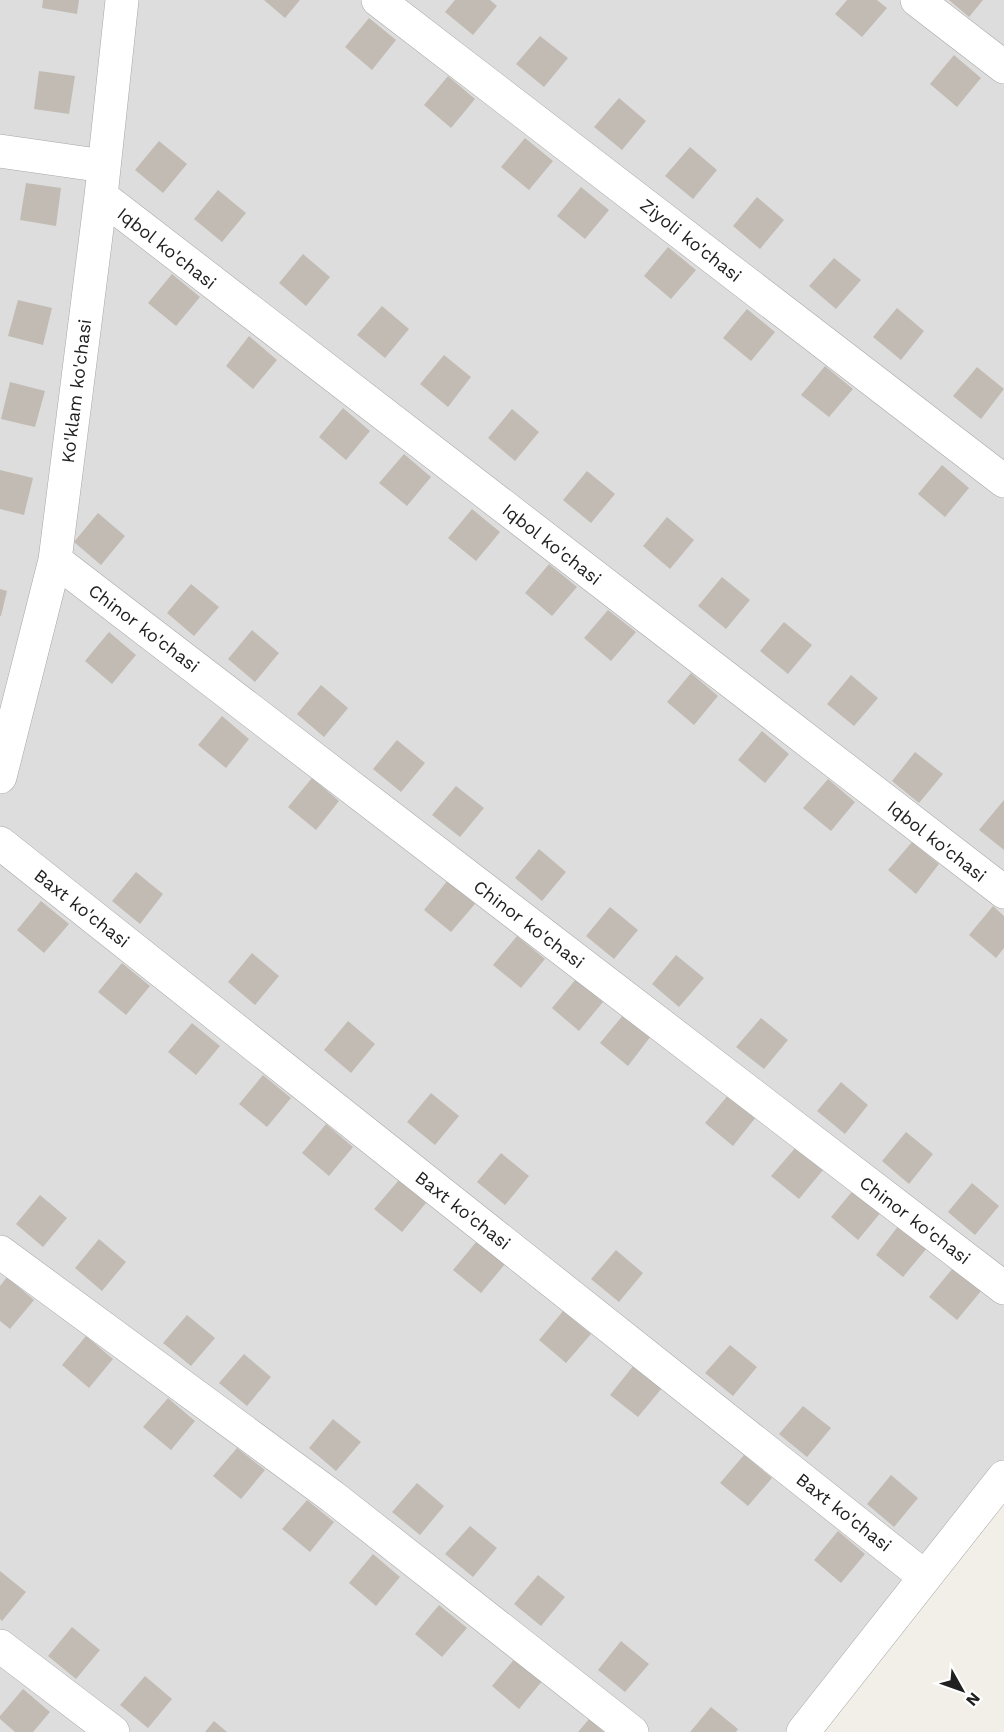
<svg xmlns="http://www.w3.org/2000/svg" width="1004" height="1732" font-family="'Work Sans',sans-serif">
  <style>
    .residential { fill: #dedddd }
    .building { fill: #c1bbb3 }
    .lines { fill: none; stroke-linecap: round; stroke-linejoin: round }
    .minor-casing { stroke: #a7a7a7; stroke-width: 34 }
    .minor { stroke: #fff; stroke-width: 33 }
    .labels { text-anchor: middle; dominant-baseline: central; stroke-width: 4.5; stroke-linejoin: round; paint-order: stroke }
    .street-label { font-size: 18px; fill: #202020; stroke: #fff }
  </style>
  <rect width="100%" height="100%" fill="#f1efe7"/>
  <path class="residential" d="M0,0H1004V1497L819,1732H0Z"/>
  <path class="building" d="M43,0H79L77,14L42,8Z
    M264,0H300L285,18Z
    M455,0H490L497,6L473,35L445,12Z
    M847,0H877L887,8L862,37L835,14Z
    M949,0H983L969,17Z
    M369,18L396,40L372,70L345,47Z
    M540,36L568,58L544,87L516,64Z
    M954,55L981,78L957,107L930,84Z
    M39,71L75,76L69,114L34,109Z
    M448,76L475,99L451,128L424,105Z
    M619,98L646,121L622,150L594,127Z
    M525,138L553,161L529,190L501,167Z
    M159,141L187,164L163,193L135,170Z
    M690,147L717,170L693,199L665,176Z
    M26,183L61,188L56,226L20,220Z
    M581,187L609,210L585,239L557,216Z
    M218,190L246,213L222,242L194,219Z
    M757,197L784,220L760,249L733,226Z
    M668,247L696,270L671,299L644,276Z
    M303,254L330,277L306,306L279,283Z
    M834,258L861,280L836,309L809,286Z
    M172,274L200,297L176,326L148,303Z
    M18,300L52,308L43,345L8,336Z
    M382,306L409,329L385,358L357,335Z
    M897,308L924,331L901,360L873,337Z
    M747,309L775,332L751,361L723,338Z
    M249,336L277,360L253,389L226,366Z
    M444,355L471,377L448,407L420,384Z
    M825,366L853,389L829,417L801,395Z
    M977,367L1004,389L981,419L953,396Z
    M10,382L45,391L35,427L1,419Z
    M343,408L370,431L346,460L319,437Z
    M512,409L539,432L515,461L488,438Z
    M404,454L431,477L407,506L379,483Z
    M942,465L969,488L945,517L918,494Z
    M0,470L33,478L24,515L0,509Z
    M587,471L615,494L591,523L563,500Z
    M472,509L500,532L476,561L448,538Z
    M98,513L125,536L101,565L74,542Z
    M667,517L694,540L670,569L643,546Z
    M549,564L577,587L552,616L525,593Z
    M722,577L750,600L726,629L698,606Z
    M191,584L219,607L194,636L167,613Z
    M0,589L7,591L1,616H0Z
    M608,610L636,632L611,661L584,638Z
    M784,622L812,645L788,674L760,651Z
    M252,630L279,653L255,682L228,659Z
    M109,632L136,655L112,684L85,661Z
    M691,673L718,696L694,725L667,702Z
    M851,675L878,698L854,726L827,704Z
    M321,685L348,708L324,737L297,714Z
    M222,716L249,739L226,768L198,745Z
    M762,731L789,754L765,783L738,760Z
    M397,740L425,763L401,792L373,769Z
    M915,752L943,774L919,803L892,781Z
    M312,778L339,801L316,830L288,807Z
    M828,779L855,802L831,831L803,808Z
    M456,786L484,808L460,837L432,815Z
    M1004,800V850L979,830Z
    M912,842L939,864L916,894L888,870Z
    M539,849L566,872L542,901L515,878Z
    M136,872L163,894L140,924L112,901Z
    M448,880L475,904L451,932L424,910Z
    M41,901L69,924L44,953L17,930Z
    M993,906L1004,916V948L996,958L969,935Z
    M610,907L638,930L614,959L586,936Z
    M517,936L545,959L521,988L493,965Z
    M252,953L279,976L255,1005L228,982Z
    M676,955L704,978L679,1007L652,984Z
    M122,963L150,986L126,1015L98,992Z
    M576,979L603,1002L579,1031L552,1008Z
    M624,1014L651,1036L628,1066L600,1043Z
    M761,1018L788,1040L764,1069L736,1047Z
    M348,1021L375,1044L351,1073L324,1050Z
    M192,1023L220,1046L196,1075L168,1052Z
    M263,1075L291,1098L267,1127L239,1104Z
    M841,1082L868,1105L845,1134L817,1111Z
    M431,1093L459,1116L435,1145L407,1122Z
    M729,1094L756,1117L733,1146L705,1123Z
    M326,1124L353,1147L329,1176L302,1153Z
    M906,1132L933,1154L909,1184L882,1161Z
    M796,1147L823,1170L799,1199L771,1176Z
    M501,1153L529,1176L505,1205L477,1182Z
    M399,1180L426,1203L402,1232L374,1209Z
    M972,1183L999,1206L975,1235L948,1212Z
    M855,1188L882,1211L858,1240L831,1217Z
    M40,1195L67,1218L43,1247L16,1224Z
    M899,1225L927,1248L903,1277L876,1255Z
    M99,1239L126,1262L102,1291L75,1268Z
    M477,1241L505,1264L481,1293L453,1270Z
    M616,1250L643,1273L619,1302L591,1279Z
    M953,1268L981,1291L957,1320L929,1297Z
    M7,1277L34,1300L10,1329L0,1321V1286Z
    M563,1311L591,1334L566,1363L539,1340Z
    M187,1315L215,1338L191,1366L163,1343Z
    M86,1336L113,1359L89,1388L62,1365Z
    M730,1345L757,1367L733,1396L705,1373Z
    M244,1354L271,1377L247,1406L219,1383Z
    M634,1365L662,1388L638,1417L610,1395Z
    M168,1398L195,1421L171,1450L143,1427Z
    M803,1406L831,1428L807,1457L779,1434Z
    M333,1419L361,1442L336,1471L309,1448Z
    M237,1448L265,1470L241,1499L213,1476Z
    M744,1455L772,1478L748,1506L720,1483Z
    M891,1475L918,1498L894,1527L867,1504Z
    M417,1483L444,1506L420,1535L392,1512Z
    M307,1500L334,1522L310,1552L282,1529Z
    M470,1526L497,1548L473,1577L445,1554Z
    M838,1531L865,1554L841,1583L814,1560Z
    M373,1554L400,1577L376,1606L349,1583Z
    M0,1571L26,1592L2,1621L0,1619Z
    M538,1575L565,1597L541,1626L514,1604Z
    M439,1605L467,1628L442,1657L415,1634Z
    M72,1627L100,1650L76,1679L48,1656Z
    M621,1641L649,1664L625,1692L598,1670Z
    M516,1657L543,1680L519,1709L492,1686Z
    M145,1676L172,1699L148,1728L120,1705Z
    M23,1689L50,1712L33,1732H15L0,1719V1716Z
    M711,1707L738,1729L736,1732H690Z
    M589,1719L604,1732H578Z
    M214,1721L227,1732H205Z"/>
  <g class="lines">
    <g class="minor-casing">
      <path id="minor" d="M378,0L1004,481
        M917,0L1004,67
        M0,151L104,166
        M101,196L1004,892
        M55,560L1004,1288
        M0,777L55,560L101,196L122,0
        M0,843L925,1577
        M0,1252L333,1497L632,1732
        M0,1646L113,1732
        M803,1732L1004,1477"/>
    </g>
    <use href="#minor" class="minor"/>
  </g>
  <g class="labels">
    <g class="street-label">
      <text transform="translate(691 240) rotate(38)">Ziyoli ko'chasi</text>
      <text transform="translate(167 248) rotate(38)">Iqbol ko'chasi</text>
      <text transform="translate(76 391) rotate(-83)">Ko'klam ko'chasi</text>
      <text transform="translate(552 544) rotate(38)">Iqbol ko'chasi</text>
      <text transform="translate(144 628) rotate(37)">Chinor ko'chasi</text>
      <text transform="translate(937 841) rotate(38)">Iqbol ko'chasi</text>
      <text transform="translate(82 908) rotate(38)">Baxt ko'chasi</text>
      <text transform="translate(529 924) rotate(37)">Chinor ko'chasi</text>
      <text transform="translate(463 1210) rotate(38)">Baxt ko'chasi</text>
      <text transform="translate(915 1220) rotate(37)">Chinor ko'chasi</text>
      <text transform="translate(844 1512) rotate(38)">Baxt ko'chasi</text>
    </g>
  </g>
  <g transform="translate(962 1690) rotate(130)" stroke="#ffffff" stroke-width="4.5" paint-order="stroke">
  <path d="M0-4.5L10 22L0 15L-10 22Z" fill="#202020"/>
  <text y="-9" font-size="16" font-weight="bold" text-anchor="middle" fill="#202020">N</text>
  </g>
</svg>
